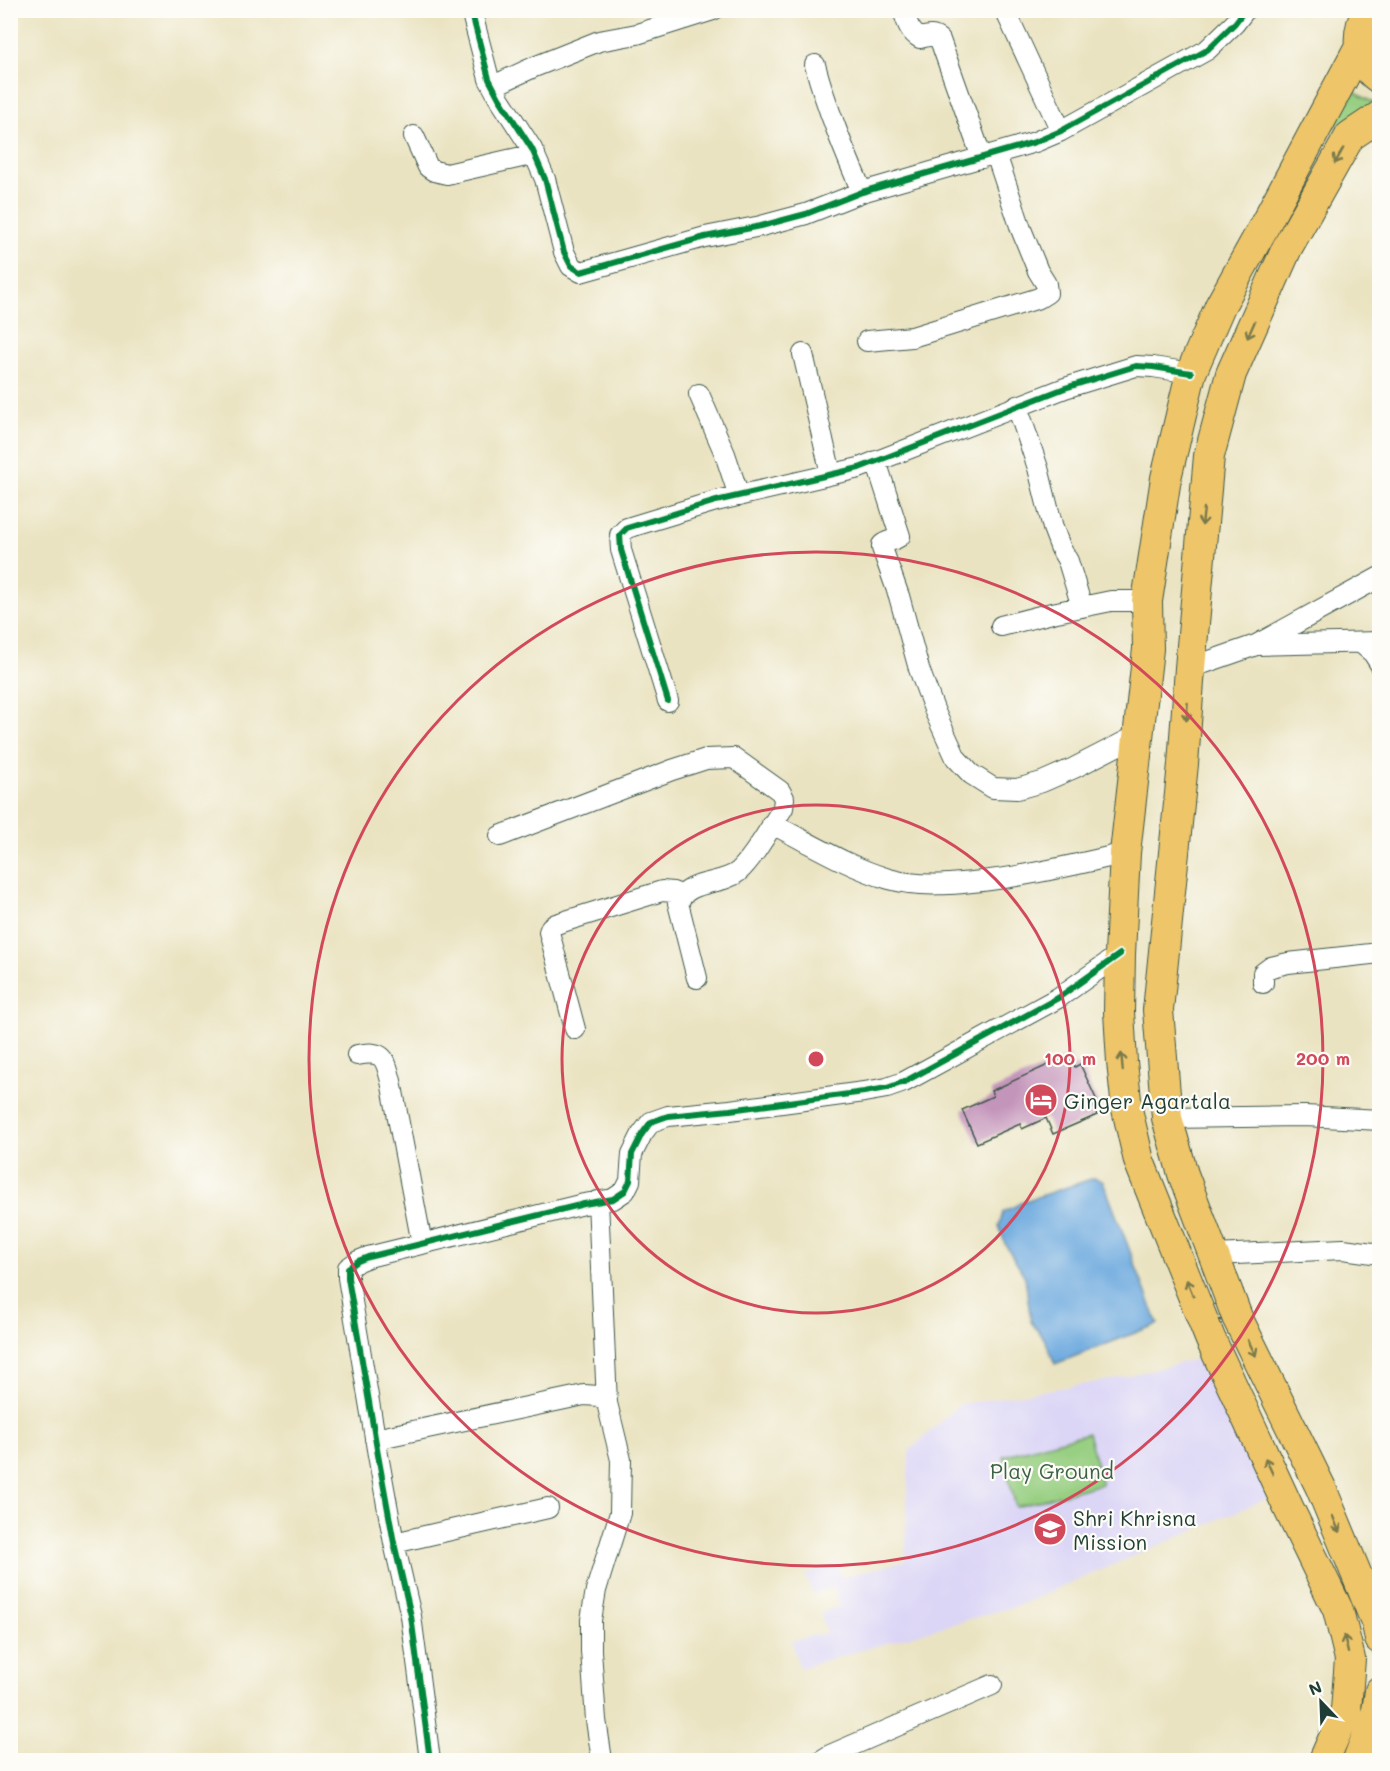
<svg xmlns="http://www.w3.org/2000/svg" width="1390" height="1771" font-family="Mali,sans-serif">
  <style>
    .built { fill: #dcd6f6 }
    .green { fill: #98cf82; stroke: #5c865b; stroke-width: 1.5 }
    .water { fill: #6eaadf; stroke: #46748a; stroke-width: 1.5 }
    .building { fill: #c495bb }
    .lines { fill: none; stroke-linecap: round; stroke-linejoin: round }
    .street-casing { stroke: #3d5649; stroke-width: 22 }
    .primary-casing { stroke: #3d5649; stroke-width: 32 }
    .street { stroke: #fff; stroke-width: 20 }
    .primary { stroke: #eec569; stroke-width: 30 }
    .cycleway-casing { stroke: #fdfcf7; stroke-width: 10 }
    .cycleway { stroke: #00873e; stroke-width: 6 }
    .oneway { stroke: #7c7a4c }
    .ring { fill: none; stroke: #d1495b; stroke-width: 3 }
    .labels { text-anchor: middle; dominant-baseline: central; stroke-width: 4.5; stroke-linejoin: round; paint-order: stroke }
    .poi-label { font-size: 21px; fill: #1f3d34; stroke: #fdfcf7; text-anchor: start }
    .park-label { font-size: 21px; fill: #3d6248; stroke: #fdfcf7 }
    .centre { fill: #d1495b; stroke: #fdfcf7; stroke-width: 3 }
    .ring-label { font-size: 18px; text-anchor: middle; font-weight: bold; fill: #d1495b; stroke: #fdfcf7; stroke-width: 4.5; stroke-linejoin: round; paint-order: stroke }
  </style>
  <rect width="100%" height="100%" fill="#fdfcf7"/>
  <filter id="ink" filterUnits="userSpaceOnUse"><feTurbulence type="fractalNoise" baseFrequency=".0167" numOctaves="2"/><feDisplacementMap in="SourceGraphic" scale="12" xChannelSelector="R" yChannelSelector="G"/><feConvolveMatrix kernelMatrix="1 2 1 2 8 2 1 2 1" color-interpolation-filters="sRGB"/></filter>
  <filter id="wash" filterUnits="userSpaceOnUse"><feTurbulence type="fractalNoise" baseFrequency=".008" numOctaves="4" result="noise"/><feDisplacementMap in="SourceGraphic" scale="24" xChannelSelector="R" yChannelSelector="G"/><feGaussianBlur stdDeviation="1.35" result="paint"/><feColorMatrix in="noise" values="0 0 0 0 0 0 0 0 0 0 0 0 0 0 0 0 0 1.4 0 .05"/><feComposite in="paint" operator="in"/></filter>
  <g filter="url(#wash)">
    <rect width="100%" height="100%" fill="#eae3c1"/>
    <path class="built" d="M1197,1359L1261,1481L1268,1498L1022,1604L800,1668L791,1641L826,1633L821,1613L840,1605L833,1587L813,1594L805,1574L838,1563L841,1577L905,1561L909,1451L960,1404L1104,1381Z"/>
    <path class="green" d="M1349,87L1358,94L1377,105L1328,130Z
      M1088,1433L1102,1484L1016,1507L1003,1456Z"/>
    <path class="water" d="M1094,1178L1103,1181L1158,1324L1055,1364L1045,1340L1031,1322L1025,1277L1005,1244L999,1226L1003,1212L1025,1201Z"/>
    <g id="blocks">
      <path class="building" d="M1070,1055L1075,1067L1080,1064L1098,1103L1093,1105L1097,1115L1053,1134L1046,1118L1022,1129L1020,1124L977,1143L962,1110L993,1096L991,1091Z"/>
    </g>
  </g>
  <g filter="url(#ink)">
    <use href="#blocks" fill-opacity="0" stroke="#3d5649" stroke-width="1.5"/>
    <g class="lines">
      <g class="street-casing">
        <path id="street" d="M471,10L489,79L499,98L532,149L545,179L564,252L571,266L581,272L705,237L761,226L806,214L862,192L1035,142L1061,131L1207,50L1235,23L1245,10
          M903,10C907,22 909,32 920,38C928,36 933,34 940,40L982,158
          M1005,10L1061,131
          M815,65C827,109 844,150 862,192
          M493,86L534,67L599,41L637,34L713,10
          M414,136L428,167L434,171L447,174L535,154
          M867,341L912,337L1039,298L1047,293L1046,284L1038,271L1021,229L996,154
          M803,354L831,474
          M699,394L725,454L739,496
          M1017,406L1038,468L1053,528L1061,549L1068,561L1082,607
          M876,461L900,536C895,541 887,540 882,545V548L899,596L919,669L935,712L956,758L971,774L993,788L1017,789L1042,782L1074,768L1138,735
          M1001,626L1052,613L1111,601H1147
          M1361,643L1373,653L1380,664
          M1258,644L1380,577
          M1190,668L1256,645L1380,642
          M668,701L621,550L620,535L627,528L716,501L859,468L1065,388L1136,366L1153,367L1191,373
          M772,824C810,843 848,867 889,879C921,888 957,884 990,880C1036,874 1080,864 1125,853
          M500,836L672,770L706,759L734,758L780,791L784,798L783,808C771,826 754,858 738,872C720,886 688,879 678,903L697,978
          M1263,983V973L1271,967L1288,963L1380,953
          M575,1029L549,932L551,927L556,924L662,891L673,892L681,895
          M357,1055C384,1050 385,1058 391,1081L422,1244
          M1167,1118L1305,1116L1380,1120
          M598,1201L607,1403
          M1215,1255L1343,1249L1380,1254
          M375,1439L584,1395L599,1396L607,1403L621,1460L620,1513L596,1590L591,1620V1651L596,1720L602,1760
          M394,1543L548,1508
          M430,1760L411,1616L394,1543L378,1455L348,1278V1268L358,1261L368,1257L584,1204L613,1199L625,1191L630,1181L632,1154L642,1134L651,1122L668,1116L730,1110L864,1092L887,1088L904,1082L1058,998L1120,954
          M822,1760L830,1755L992,1685"/>
      </g>
      <g class="primary-casing">
        <path id="primary" d="M1368,10C1355,33 1356,63 1380,79
          M1380,116L1350,136L1287,248L1231,374L1209,456L1190,668L1183,764L1158,1010L1167,1118L1183,1174L1237,1317L1321,1488L1377,1624L1380,1639
          M1324,1760L1346,1710L1350,1659L1338,1610L1289,1509L1210,1338L1139,1161L1127,1109L1122,1062L1119,1012L1120,954L1125,853L1148,649L1147,601L1166,478L1191,373L1220,306L1262,230L1360,46
          M1358,1760L1377,1711L1380,1691"/>
      </g>
      <use href="#street" class="street"/>
      <use href="#primary" class="primary"/>
      <g class="cycleway-casing">
        <path id="cycleway" d="M471,10L489,79L499,98L532,149L545,179L564,252L571,266L581,272L705,237L761,226L806,214L862,192L1035,142L1061,131L1207,50L1235,23L1245,10
          M668,701L621,550L620,535L627,528L716,501L859,468L1065,388L1136,366L1153,367L1191,373
          M430,1760L411,1616L394,1543L378,1455L348,1278V1268L358,1261L368,1257L584,1204L613,1199L625,1191L630,1181L632,1154L642,1134L651,1122L668,1116L730,1110L864,1092L887,1088L904,1082L1058,998L1120,954"/>
      </g>
      <use href="#cycleway" class="cycleway"/>
    </g>
    <defs><path id="oneway-shaft" d="M-6 0H5M1.5-3L5.5 0L1.5 3" fill="none" stroke-width="1.6" stroke-linecap="round" stroke-linejoin="round" transform="scale(1.5)"/></defs>
    <g class="oneway">
      <use href="#oneway-shaft" transform="translate(1339 156) rotate(119)"/>
      <use href="#oneway-shaft" transform="translate(1251 330) rotate(114)"/>
      <use href="#oneway-shaft" transform="translate(1203 517) rotate(96)"/>
      <use href="#oneway-shaft" transform="translate(1187 712) rotate(94)"/>
      <use href="#oneway-shaft" transform="translate(1122 1062) rotate(-95)"/>
      <use href="#oneway-shaft" transform="translate(1190 1288) rotate(-112)"/>
      <use href="#oneway-shaft" transform="translate(1252 1348) rotate(64)"/>
      <use href="#oneway-shaft" transform="translate(1269 1466) rotate(-115)"/>
      <use href="#oneway-shaft" transform="translate(1336 1524) rotate(68)"/>
      <use href="#oneway-shaft" transform="translate(1346 1644) rotate(-103)"/>
    </g>
  </g>
  <g class="ring">
    <circle cx="816" cy="1059" r="254"/>
    <circle cx="816" cy="1059" r="507"/>
  </g>
  <defs>
    <g id="hotel-disc" transform="scale(1.725)"><circle r="9.5" fill="#d1495b" stroke="#fdfcf7"/><path d="M-6-4.5h1.5V1H6V5H4.5V3h-9V5H-6ZM-4 0a1.8 1.8 0 1 1 3.6 0ZM.5 0V-2.5h3Q6-2.5 6 0Z" fill="#fff"/></g>
    <g id="school-disc" transform="scale(1.725)"><circle r="9.5" fill="#d1495b" stroke="#fdfcf7"/><path d="M0-5L7-2L0 1L-7-2ZM-4 1L0 2.5L4 1V4Q0 6-4 4Z" fill="#fff"/></g>
  </defs>
  <g fill-rule="evenodd">
    <use href="#hotel-disc" x="1041" y="1100"/>
    <use href="#school-disc" x="1050" y="1529"/>
  </g>
  <g class="labels">
    <g class="poi-label">
      <text x="1064" y="1100">Ginger Agartala</text>
      <text x="1073" y="1517">Shri Khrisna<tspan x="1073" dy="24">Mission</tspan></text>
    </g>
    <g class="park-label">
      <text x="1052" y="1470">Play Ground</text>
    </g>
  </g>
  <circle cx="816" cy="1059" r="9" class="centre"/>
  <g class="ring-label">
    <text x="1070" y="1065">100 m</text>
    <text x="1323" y="1065">200 m</text>
  </g>
  <rect width="1390" height="1771" fill="none" stroke="#fdfcf7" stroke-width="36"/>
  <g transform="translate(1321 1702) rotate(337)" stroke="#fdfcf7" stroke-width="4.5" paint-order="stroke">
  <path d="M0-4.5L10 22L0 15L-10 22Z" fill="#1f3d34"/>
  <text y="-9" font-size="16" font-weight="bold" text-anchor="middle" fill="#1f3d34">N</text>
  </g>
</svg>
